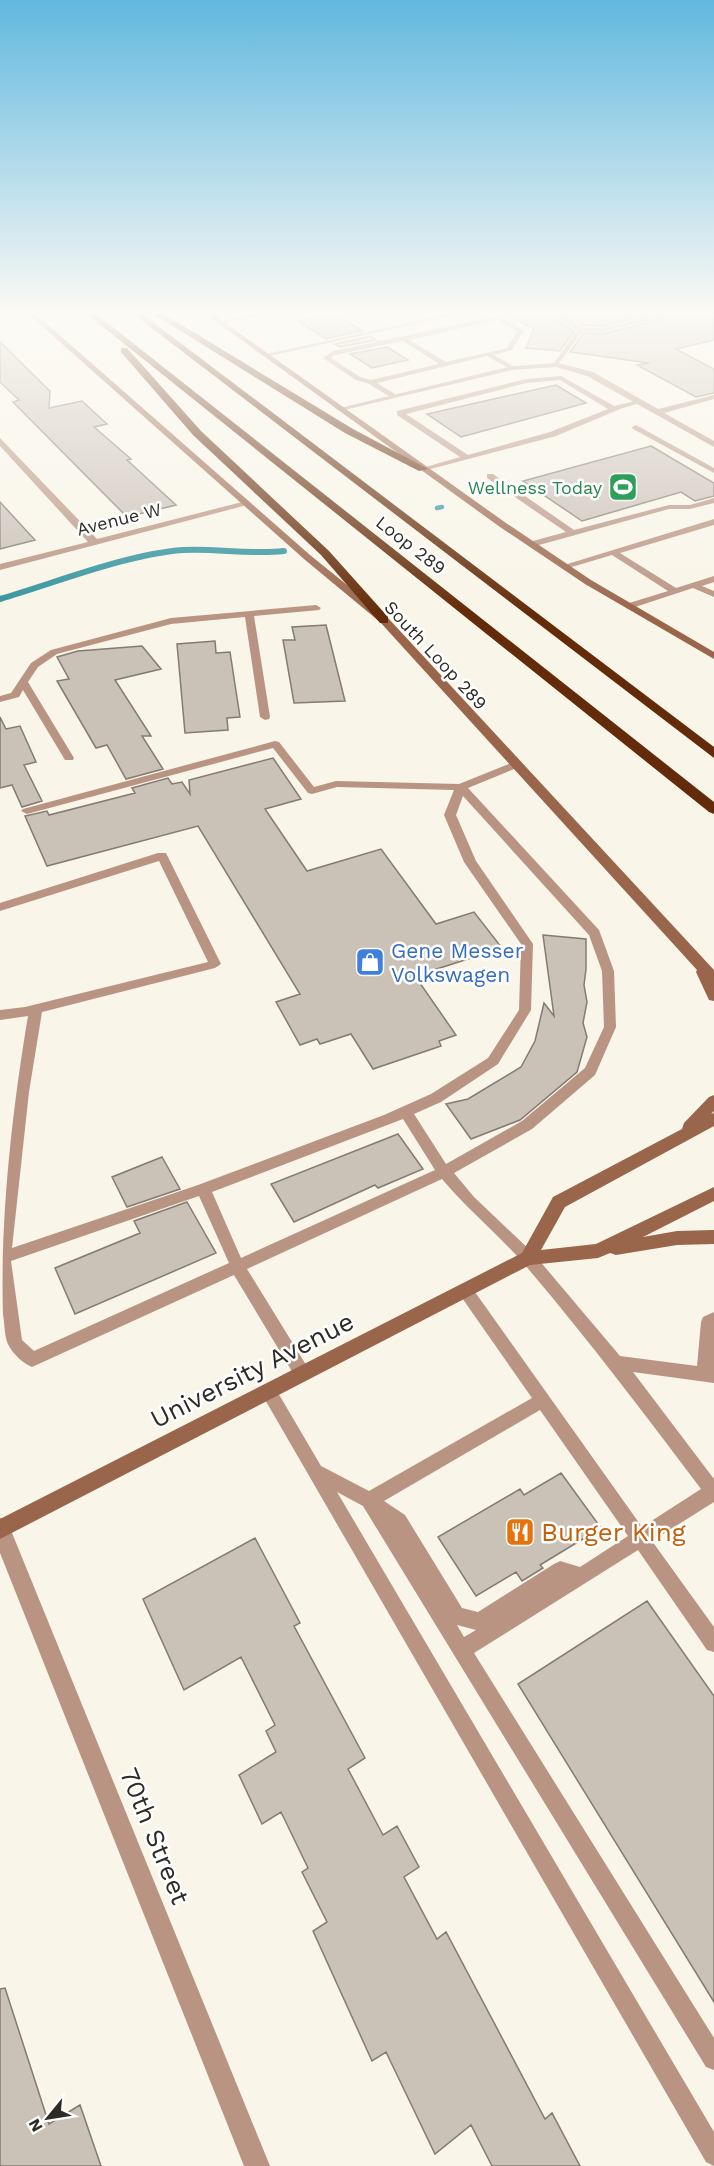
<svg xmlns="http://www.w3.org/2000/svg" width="714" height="2166" font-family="'Work Sans',sans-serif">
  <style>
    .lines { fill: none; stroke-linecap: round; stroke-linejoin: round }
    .stream-far1 { stroke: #33939e; stroke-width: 4.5 }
    .stream { stroke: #33939e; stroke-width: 6 }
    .building { fill: #cac1b7; stroke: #847b72; stroke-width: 1.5 }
    .service { fill: #b99482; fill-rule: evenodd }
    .minor { fill: #b99482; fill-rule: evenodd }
    .secondary { fill: #99654b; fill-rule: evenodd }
    .motorway { fill: #632b09; fill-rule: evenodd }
    .labels { text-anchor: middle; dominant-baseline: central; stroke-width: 5; stroke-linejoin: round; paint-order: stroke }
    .far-leisure-label { font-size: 18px; fill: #27864d; stroke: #fff; text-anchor: end }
    .far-street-label { font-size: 18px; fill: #2c2b26; stroke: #fff }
    .shop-label { font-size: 21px; fill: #366cbe; stroke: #fff; text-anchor: start }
    .near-street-label { font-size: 26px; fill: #2c2b26; stroke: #fff }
    .near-food-label { font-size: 26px; fill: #c56008; stroke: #fff; text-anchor: start }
  </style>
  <rect width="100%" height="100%" fill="#f9f5e8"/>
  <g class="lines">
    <path class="stream-far1" d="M437,508L442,507"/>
    <path class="stream" d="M0,599C55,583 127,554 183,550C216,548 250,555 284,551"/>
  </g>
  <path class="building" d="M499,310H551L552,316L574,331L560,351L526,348L534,329Z
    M561,310H671L601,326L584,325Z
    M698,310L714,318V340L676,349L714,369V393L696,397L637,365L649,363L570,352L584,333L602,334Z
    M334,313L362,331L326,339L298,321Z
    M371,336L376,340L340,347L335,344Z
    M0,342L50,391L49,408L82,401L107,424L94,427L131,459L127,460L176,505L127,517L13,402L19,400L0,382Z
    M387,347L408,360L372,368L350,354Z
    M556,385L586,403L461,437L427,414Z
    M651,446L714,483V496L695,501L681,492L582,521L523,481Z
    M0,502L35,540L0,549Z
    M326,625L345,701L294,703L283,640H295L292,627Z
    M215,641L216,653L230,652L240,717L227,718L228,730L185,733L177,644Z
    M142,646L161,669L115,680L151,736H142L163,769L126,779L107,745L96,748L57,681L69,679L57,657L78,651Z
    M0,717L6,729L20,726L36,762L24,765L42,801L22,807L12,785L0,788Z
    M273,758L301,799L265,809L307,871L381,849L436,924L474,912L502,948L415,976L456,1035L439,1041L441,1046L373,1069L351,1034L320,1044L317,1039L300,1045L276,1002L300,994L198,826L47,866L25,816L47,811L49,815L135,793L132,788L168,778L172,784L182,782L190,794L189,780Z
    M543,935L586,939V969L584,985L587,1002L583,1023L587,1037L577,1072L520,1120L471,1139L446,1104L468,1099L521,1067L535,1041L544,1003L554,1016Z
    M398,1134L423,1169L378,1188L375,1185L294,1222L271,1184Z
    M162,1157L180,1189L127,1207L112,1177Z
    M187,1202L216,1253L75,1314L55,1268L140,1233L134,1221Z
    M561,1473L601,1528L540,1565L543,1568L522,1581L516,1572L476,1596L438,1537L520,1489L524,1495Z
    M255,1538L300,1623L294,1626L365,1758L348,1769L383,1835L397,1826L419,1867L404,1877L437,1939L446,1932L545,2119L552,2113L580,2166H492L471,2125L435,2154L386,2052L372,2061L313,1931L327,1922L302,1872L308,1868L281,1812L262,1824L239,1775L276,1752L266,1731L275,1725L241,1657L184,1690L143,1599Z
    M647,1601L714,1696V2002L518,1684Z
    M5,1988L49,2124L80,2105L101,2166H0V1989Z"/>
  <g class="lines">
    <path class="service" d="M468,310H479L265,357L262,355Z
      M553,310H559L558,312L583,327L601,328L680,310H690L601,332L583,331L556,367L553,365L577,330L553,314Z
      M498,316L524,330L512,350L494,355L514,367V369H510L487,356L377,383L395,394V398H392L369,384L356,380L323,358L333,351ZM497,320L517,331L507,348L446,362L410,340ZM403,341L439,364L371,380L360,377L331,358L335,355Z
      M561,376L614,406L639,400L643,402L620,409L556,436L423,471L419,469L460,457L397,415V411L526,379ZM560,380L608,409L550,432L468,455L406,414L526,383Z
      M636,425L714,468V473L633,429L632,427Z
      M487,474H493L574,530L669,505H690L714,498V503L690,509H669L532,547L529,546V542L566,532L487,478Z
      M714,519V525L620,553L676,588L714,576V582L702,586L714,591V597L693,588L629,609L626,608V604L668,591L612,555L565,569L561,566Z
      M316,605L321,608L319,610L254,616L270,717L269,719L265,720L260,717L245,617L171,624L57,654L38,667L28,682L74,758L73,760H65L23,690L19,697L0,702V696L11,693L31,663L51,650L171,618Z
      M275,741L279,742L314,787L336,781L459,784L511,763H519V767L468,788L599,930L614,971L616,1027L595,1075L532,1129L454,1173L474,1197L533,1253L620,1356L697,1366L701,1322L703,1317L714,1312V1383L633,1372L714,1479V1502L652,1541L714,1627V1652L707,1650L638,1550L474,1653L714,2038V2070L706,2067L363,1506L337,1492L714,2132V2166L706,2162L260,1391L262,1386L268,1384L274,1386L321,1466L369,1491L532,1398L460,1295L457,1290L460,1285L465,1283L470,1285L642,1527L701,1489C644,1413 587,1338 525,1265C499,1235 468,1210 442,1179L247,1269L308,1368L310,1373L308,1378L302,1380L296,1378L234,1275L32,1367C24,1364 13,1354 9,1346C4,1338 5,1324 3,1315C0,1219 12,1111 28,1016L0,1020V1010L25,1007L208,962L159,861L0,911V903L158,853H166L221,964L215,968L42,1012L29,1092L12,1248L198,1185L384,1115L431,1094L488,1058L519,1010L521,944L464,862L444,815L454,790L337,787L312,794L308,793L273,748L27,814L21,811L23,809ZM463,796L589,935L602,971L604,1027L585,1068L522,1121L446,1164L414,1114L441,1102L498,1064L531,1010L533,944L476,861L456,815ZM403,1119L435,1170L241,1258L212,1192ZM199,1196L229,1263L34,1351L22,1340L11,1261ZM540,1410L628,1536L580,1567L560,1561L554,1564L478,1612L462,1608L405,1515L384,1501ZM457,1625L476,1630L464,1637Z"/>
    <path class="minor" d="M273,310H287L220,324L216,322Z
      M559,363L593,372L658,409L714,395V399L664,413L714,441V447L587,376L556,367L512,370L340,411L336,409L512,366Z
      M0,438L97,539L246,501L251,504L0,570V564L88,542L0,446Z
      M0,1518L7,1521L10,1528L270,2166H244L0,1553Z"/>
    <path class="secondary" d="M24,310H31L310,555L388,618L714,970V1001L709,1000L696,972L697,970L380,622L304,559Z
      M200,310H207L506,523L591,580L714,652V659L585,584L500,527Z
      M714,1095V1111L711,1114L714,1113V1126L565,1207L541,1250L596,1244L714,1187V1201L643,1237L677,1231L714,1230V1244L677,1245L616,1255L610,1253L598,1258L530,1265L0,1539V1519L522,1253L553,1197L682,1129L684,1123L709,1097Z"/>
    <path class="motorway" d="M82,310H91L714,802V814L709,812Z
      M128,310H137L714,747V758Z
      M147,310H157L353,429L428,469L419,471L345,433Z
      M121,348H127L201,431L329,551L388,617V623H380L321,555L193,435L121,352Z"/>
  </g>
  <linearGradient id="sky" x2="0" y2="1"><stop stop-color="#61b8df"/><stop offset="0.51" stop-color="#fcfaf5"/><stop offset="1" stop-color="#fcfaf5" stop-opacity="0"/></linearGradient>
  <rect width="714" height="613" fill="url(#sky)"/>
  <defs>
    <g id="stadium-square" transform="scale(1.5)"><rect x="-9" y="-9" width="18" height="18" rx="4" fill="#2e9e5b" stroke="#fff"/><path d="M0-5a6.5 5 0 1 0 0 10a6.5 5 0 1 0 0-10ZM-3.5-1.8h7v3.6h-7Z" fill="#fff"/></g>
    <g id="shop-square" transform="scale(1.5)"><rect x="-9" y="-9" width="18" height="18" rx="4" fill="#3f7fe0" stroke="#fff"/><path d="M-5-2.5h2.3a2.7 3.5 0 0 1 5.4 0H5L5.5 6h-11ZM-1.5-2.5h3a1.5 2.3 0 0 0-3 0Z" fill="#fff"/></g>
    <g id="restaurant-square" transform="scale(1.5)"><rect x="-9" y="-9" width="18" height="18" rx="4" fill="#e8710a" stroke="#fff"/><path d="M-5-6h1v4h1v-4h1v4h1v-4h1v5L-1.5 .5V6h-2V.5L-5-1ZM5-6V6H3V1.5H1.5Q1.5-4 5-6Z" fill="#fff"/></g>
  </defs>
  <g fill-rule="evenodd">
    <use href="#stadium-square" x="623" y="487"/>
    <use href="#shop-square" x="370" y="962"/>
    <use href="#restaurant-square" x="520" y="1532"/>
  </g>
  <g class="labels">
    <g class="far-leisure-label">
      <text x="602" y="487">Wellness Today</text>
    </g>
    <g class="far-street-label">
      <text transform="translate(119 519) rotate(-14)">Avenue W</text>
      <text transform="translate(411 545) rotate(38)">Loop 289</text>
      <text transform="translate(436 655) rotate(47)">South Loop 289</text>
    </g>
    <g class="shop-label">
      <text x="391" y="950">Gene Messer<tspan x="391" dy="24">Volkswagen</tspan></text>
    </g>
    <g class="near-street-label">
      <text transform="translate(252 1370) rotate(-27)">University Avenue</text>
      <text transform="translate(155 1836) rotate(68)">70th Street</text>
    </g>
    <g class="near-food-label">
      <text x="541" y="1532">Burger King</text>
    </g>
  </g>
  <g transform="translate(48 2118) rotate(240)" stroke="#ffffff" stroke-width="4.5" paint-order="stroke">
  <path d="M0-4.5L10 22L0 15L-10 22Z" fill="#2c2b26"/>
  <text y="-9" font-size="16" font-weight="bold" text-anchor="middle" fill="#2c2b26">N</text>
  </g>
</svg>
